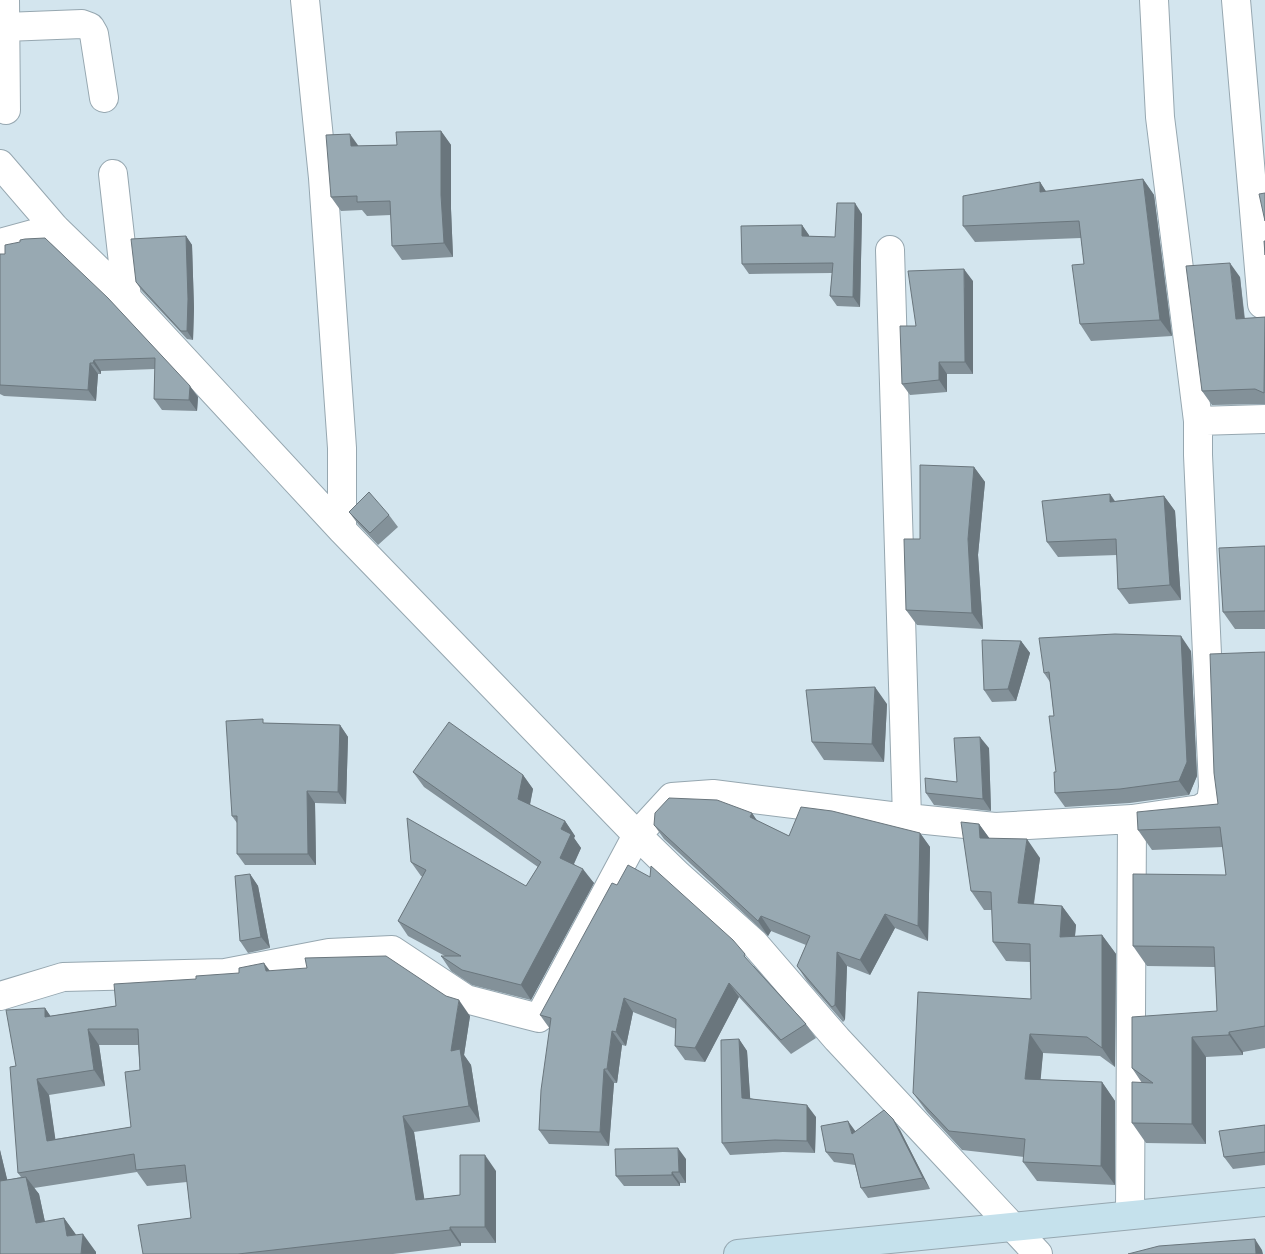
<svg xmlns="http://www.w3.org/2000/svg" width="1265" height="1254" font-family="Commissioner,sans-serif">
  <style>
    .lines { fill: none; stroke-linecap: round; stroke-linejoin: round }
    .street-casing { stroke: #96a7b0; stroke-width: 30 }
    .secondary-casing { stroke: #96a7b0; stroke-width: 30 }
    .street { stroke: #fff; stroke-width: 28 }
    .secondary { stroke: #c5e1ec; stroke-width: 28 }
    .wall { fill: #839199; fill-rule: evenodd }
    .shaded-wall { fill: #6a767d }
    .building { fill: #98a9b2; stroke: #6a767d; fill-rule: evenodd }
  </style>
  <rect width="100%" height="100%" fill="#d3e5ee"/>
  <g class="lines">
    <g class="street-casing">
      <path id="street" d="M5,0L6,110
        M305,0L323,178L342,448V530
        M1236,0L1262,304
        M5,27L82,24L90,27L94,34L104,98
        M0,164L55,228L127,298L342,530L637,835L678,875L754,943L837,1039L1038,1254
        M113,174L127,298
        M0,243L55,228
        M890,250L907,818
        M1198,421L1265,419
        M0,996L63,977L225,973L329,953L392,950L466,999L539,1018L637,835L672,797L713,794L907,818L995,827L1132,819L1200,809L1211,802L1213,787L1198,455V421L1160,117L1154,0
        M1130,1215L1132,819"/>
    </g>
    <g class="secondary-casing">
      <path id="secondary" d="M738,1254L1265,1202"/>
    </g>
    <use href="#street" class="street"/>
    <use href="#secondary" class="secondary"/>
  </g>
  <path class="wall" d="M441,131L451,145V209L453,257L402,260L392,246L391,215L367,216L362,210L341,211L331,197L359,146L397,145Z
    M1143,179L1154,195L1172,336L1091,341L1080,324L1084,264L1081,238L975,242L963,226L1040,182L1046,192Z
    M862,214L860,307L837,306L830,296L832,273L749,274L742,264L802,225L809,236L835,237Z
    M186,236L192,245L194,308L193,340L187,339L142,291L136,282Z
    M25,239L198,397L197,411L162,410L154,399L155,369L101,371V374H98L96,401L4,396L0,394V254H5Z
    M1240,277L1245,319L1265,317V404L1212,405L1202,391Z
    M973,281V374H947V392L910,395L902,384L916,326Z
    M974,467L985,482L978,555L983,629L917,625L906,610L920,539Z
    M1110,494L1115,501L1164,496L1175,511L1181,600L1129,604L1118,589L1117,555L1058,557L1047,542Z
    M349,512L389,515L398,527L378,545L358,524Z
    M1265,546V629H1235L1223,612Z
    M1021,641L1030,653L1016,701L992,702L984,690Z
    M1191,651L1197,776L1189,795L1130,803L1065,807L1055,793L1056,772L1054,716L1050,682L1044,673Z
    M1265,652V1048L1243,1052V1055L1206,1057V1144L1146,1143L1132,1123L1142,1083L1132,1068L1217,1011L1215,967L1147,966L1133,946L1226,875L1223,847L1152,850L1138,830L1218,804Z
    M887,704L884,762L824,760L812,742Z
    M265,723L340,725L348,737L346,804L315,803L316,865H245L237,854V823L232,816Z
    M989,748L991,811L934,805L926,793L957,782Z
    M413,772L523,775L533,789L530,805L565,821L575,836L574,838L581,848L574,864L594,883L531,1000L472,985L451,971L441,956H445L408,936L398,921L423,877L421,876L411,862L526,886L538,867L424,787Z
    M752,813L757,821L789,836L920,833L930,847L928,941L895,928L870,975L847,966L845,1020L843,1022L807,981L797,966L806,945L771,931L768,936L664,839L654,825Z
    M979,824L990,839L1040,858L1034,904L1062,906L1076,925L1075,936L1102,935L1116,954L1115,1067L1100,1056L1043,1053L1040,1080L1102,1082L1115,1101V1185L1037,1181L1023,1162L1024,1157L962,1150L927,1112L913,1093L1031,999L1030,962L1006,961L993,942L992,910H984L971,891Z
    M250,874L258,886L270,948L248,953L240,941Z
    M754,966L806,1024L816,1038L791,1054L739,997L705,1062L685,1060L675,1046L676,1029L633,1012L626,1046L622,1045L617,1083H614L609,1146L549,1144L539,1130L550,1029L540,1015Z
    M270,971L470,1016L464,1055L471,1065L480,1122L414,1132L424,1199L460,1195L496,1171V1243H461V1246L393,1254H143L191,1218L187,1182L147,1186L137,1172L34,1188L39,1194L45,1222L64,1218L76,1235L96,1252L0,1254V1150L7,1180L21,1177L18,1173L16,1066L45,1008L50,1016L116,1006L196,979ZM99,1045H138L140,1070L131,1127L55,1139L49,1095L105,1086Z
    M739,1039L747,1051L750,1098L816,1117L815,1153L783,1152L730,1155L722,1143Z
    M893,1119L900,1130L930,1189L868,1198L861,1188L855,1165L834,1162L826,1152L856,1132Z
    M1265,1125V1165L1233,1169L1224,1157Z
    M686,1159V1183H680V1186H624L616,1176Z"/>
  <path class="shaded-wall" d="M441,131L451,145V209L453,257L444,243L441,195Z
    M350,134L360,148L351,146Z
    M1143,179L1154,195L1172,336L1160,320Z
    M1040,182L1051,199L1040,192Z
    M855,203L862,214L860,307L853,297Z
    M802,225L809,235L810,246L802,236Z
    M186,236L192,245L194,308L193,340L187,331Z
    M1230,263L1240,277L1246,334L1236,319Z
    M964,269L973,281V374L965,362Z
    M94,360L101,371V374L93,363Z
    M939,362L947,374V392L939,380Z
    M90,363L98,374L96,401L88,390Z
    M190,386L198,397L197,411L189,400Z
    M974,467L985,482L978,555L983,629L972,613L968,539Z
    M1110,494L1120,510L1110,502Z
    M1164,496L1175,511L1181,600L1170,585Z
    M1181,636L1191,651L1197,776L1189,795L1179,781Z
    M1021,641L1030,653L1016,701L1008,689Z
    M875,687L887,704L884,762L872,744Z
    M340,725L348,737L346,804L338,792Z
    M980,737L989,748L991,811L983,799Z
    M523,775L533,789L528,813L518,799Z
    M307,791L315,803L316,865L308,854Z
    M752,813L762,828L750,817Z
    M565,821L575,836L574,838L581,848L570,872L560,858L561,829Z
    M979,824L992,842L980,838Z
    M920,833L930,847L928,941L918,926Z
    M1027,839L1040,858L1031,922L1018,903Z
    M583,869L594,883L531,1000L521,985Z
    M250,874L258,886L270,948L261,937Z
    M1062,906L1076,925L1073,956L1060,937Z
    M885,914L895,928L870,975L860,960Z
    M761,916L771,931L768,936L758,921Z
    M1102,935L1116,954L1115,1067L1102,1048Z
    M837,952L847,966L845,1020L835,1005Z
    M264,963L276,979L266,971Z
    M729,983L739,997L705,1062L695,1048Z
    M624,998L633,1012L626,1046L616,1032Z
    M459,1000L470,1016L464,1055L471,1065L480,1122L469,1106L451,1051Z
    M45,1008L56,1024L45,1017Z
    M88,1029L99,1045L105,1086L94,1070Z
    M612,1031L622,1045L617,1083L607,1069Z
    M1229,1032L1243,1052V1055L1229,1035Z
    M1030,1034L1043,1053L1039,1098L1025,1079Z
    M1192,1037L1206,1057V1144L1192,1124Z
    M739,1039L747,1051L751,1110L742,1098Z
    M604,1069L614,1083L609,1146L600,1132Z
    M37,1079L49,1095L58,1157L47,1141Z
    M1102,1082L1115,1101V1185L1101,1166Z
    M807,1105L816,1117L815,1153L807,1141Z
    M403,1116L414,1132L427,1216L416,1200Z
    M893,1119L900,1130L930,1189L923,1178Z
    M848,1121L856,1132L852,1134Z
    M678,1148L686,1159V1183L679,1172Z
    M0,1150L12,1199L0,1182Z
    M485,1155L496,1171V1243L485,1227Z
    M672,1172L680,1183V1186L672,1175Z
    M26,1177L39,1194L49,1241L36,1223Z
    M64,1218L77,1236H67Z
    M450,1227L461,1243V1246L450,1230Z
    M83,1234L96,1252V1254H81Z
    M1255,1239L1262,1250L1263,1254H1256Z"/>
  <path class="building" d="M441,131V195L444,243L392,246L390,201L357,202V196L331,197L326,135L350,134L351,146L397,145L396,132Z
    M1143,179L1160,320L1080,324L1072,265L1084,264L1079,221L963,226V196L1040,182V192Z
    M1265,193V221L1259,194Z
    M837,203H855L853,297L830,296L833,263L742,264L741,226L802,225V236L835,237Z
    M186,236L188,299L187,331H181L136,282L131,239Z
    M45,238L108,298L190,386L189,400L154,399L155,358L94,360L93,363H90L88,390L0,385V254H5V245L20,242V240L25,239Z
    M1264,241H1265V255Z
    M1230,263L1236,319L1265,317L1264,393L1255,389L1202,391L1186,266Z
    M964,269L965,362H939V380L902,384L900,326H916L908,271Z
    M920,465L974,467L968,539L972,613L906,610L904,539H920Z
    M369,492L389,515L370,533L349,512Z
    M1110,494V502L1164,496L1170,585L1118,589L1116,539L1047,542L1042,501Z
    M1265,546V611L1223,612L1219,548Z
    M1115,634L1181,636L1187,762L1179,781L1120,789L1055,793L1054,772H1056L1049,716H1054L1049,672L1044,673L1039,638Z
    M982,640L1021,641L1008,689L984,690Z
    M1265,652V1026L1229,1032V1035L1192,1037V1124L1132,1123V1082L1153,1083L1132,1068V1017L1217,1011L1214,947L1133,946V874L1226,875L1220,827L1138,830L1137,812L1218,804L1214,773L1210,654Z
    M875,687L872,744L812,742L806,690Z
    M263,719V723L340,725L338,792L307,791L308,854H237V816H232L226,721Z
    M449,722L523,775L518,799L565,821L561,829L571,834L560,858L583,869L521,985L462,970L441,956H461L398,921L426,870L411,862L407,818L526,886L541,862L413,772Z
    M980,737L983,799L926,793L925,778L957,782L954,738Z
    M669,798L717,800L752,813L750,817L789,836L801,807L832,811L920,833L918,926L885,914L860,960L837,952L835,1005L832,1007L797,966L810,936L761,916L758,921L654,825L655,813Z
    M961,822L979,824L980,838L1027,839L1018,903L1062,906L1060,937L1102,935V1048L1087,1037L1030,1034L1025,1079L1102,1082L1101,1166L1023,1162L1025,1139L949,1131L913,1093L918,992L1031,999L1030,944L993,942L991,892L971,891Z
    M628,865L650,877L651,866L733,940L745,954L744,956L806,1024L781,1040L729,983L695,1048L675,1046L676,1019L624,998L616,1032L612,1031L607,1069H604L600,1132L539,1130L541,1090L551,1018L540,1015L612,883L617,885Z
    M250,874L261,937L240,941L235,876Z
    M386,956L446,996L459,1000L451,1051L460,1049L469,1106L403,1116L416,1200L460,1195V1155H485V1227H450V1230L238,1254H143L138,1225L191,1218L185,1165L136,1170L134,1154L18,1173L10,1067L16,1066L6,1010L45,1008V1017L116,1006L114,984L196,979V976L239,973V968L264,963L266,971L307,968L305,958ZM88,1029H138L140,1070L125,1072L131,1127L47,1141L37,1079L94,1070Z
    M739,1039L742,1098L807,1105V1141L775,1140L722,1143L721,1040Z
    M884,1110L893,1119L923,1178L861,1188L853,1154L826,1152L821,1126L848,1121L852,1134Z
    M1265,1125V1152L1224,1157L1219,1131Z
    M678,1148L679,1172H672V1175L616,1176L615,1149Z
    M26,1177L36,1223L64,1218L67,1236L83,1234L81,1254H0V1181Z
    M1255,1239L1256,1254H1128L1159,1246Z"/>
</svg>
